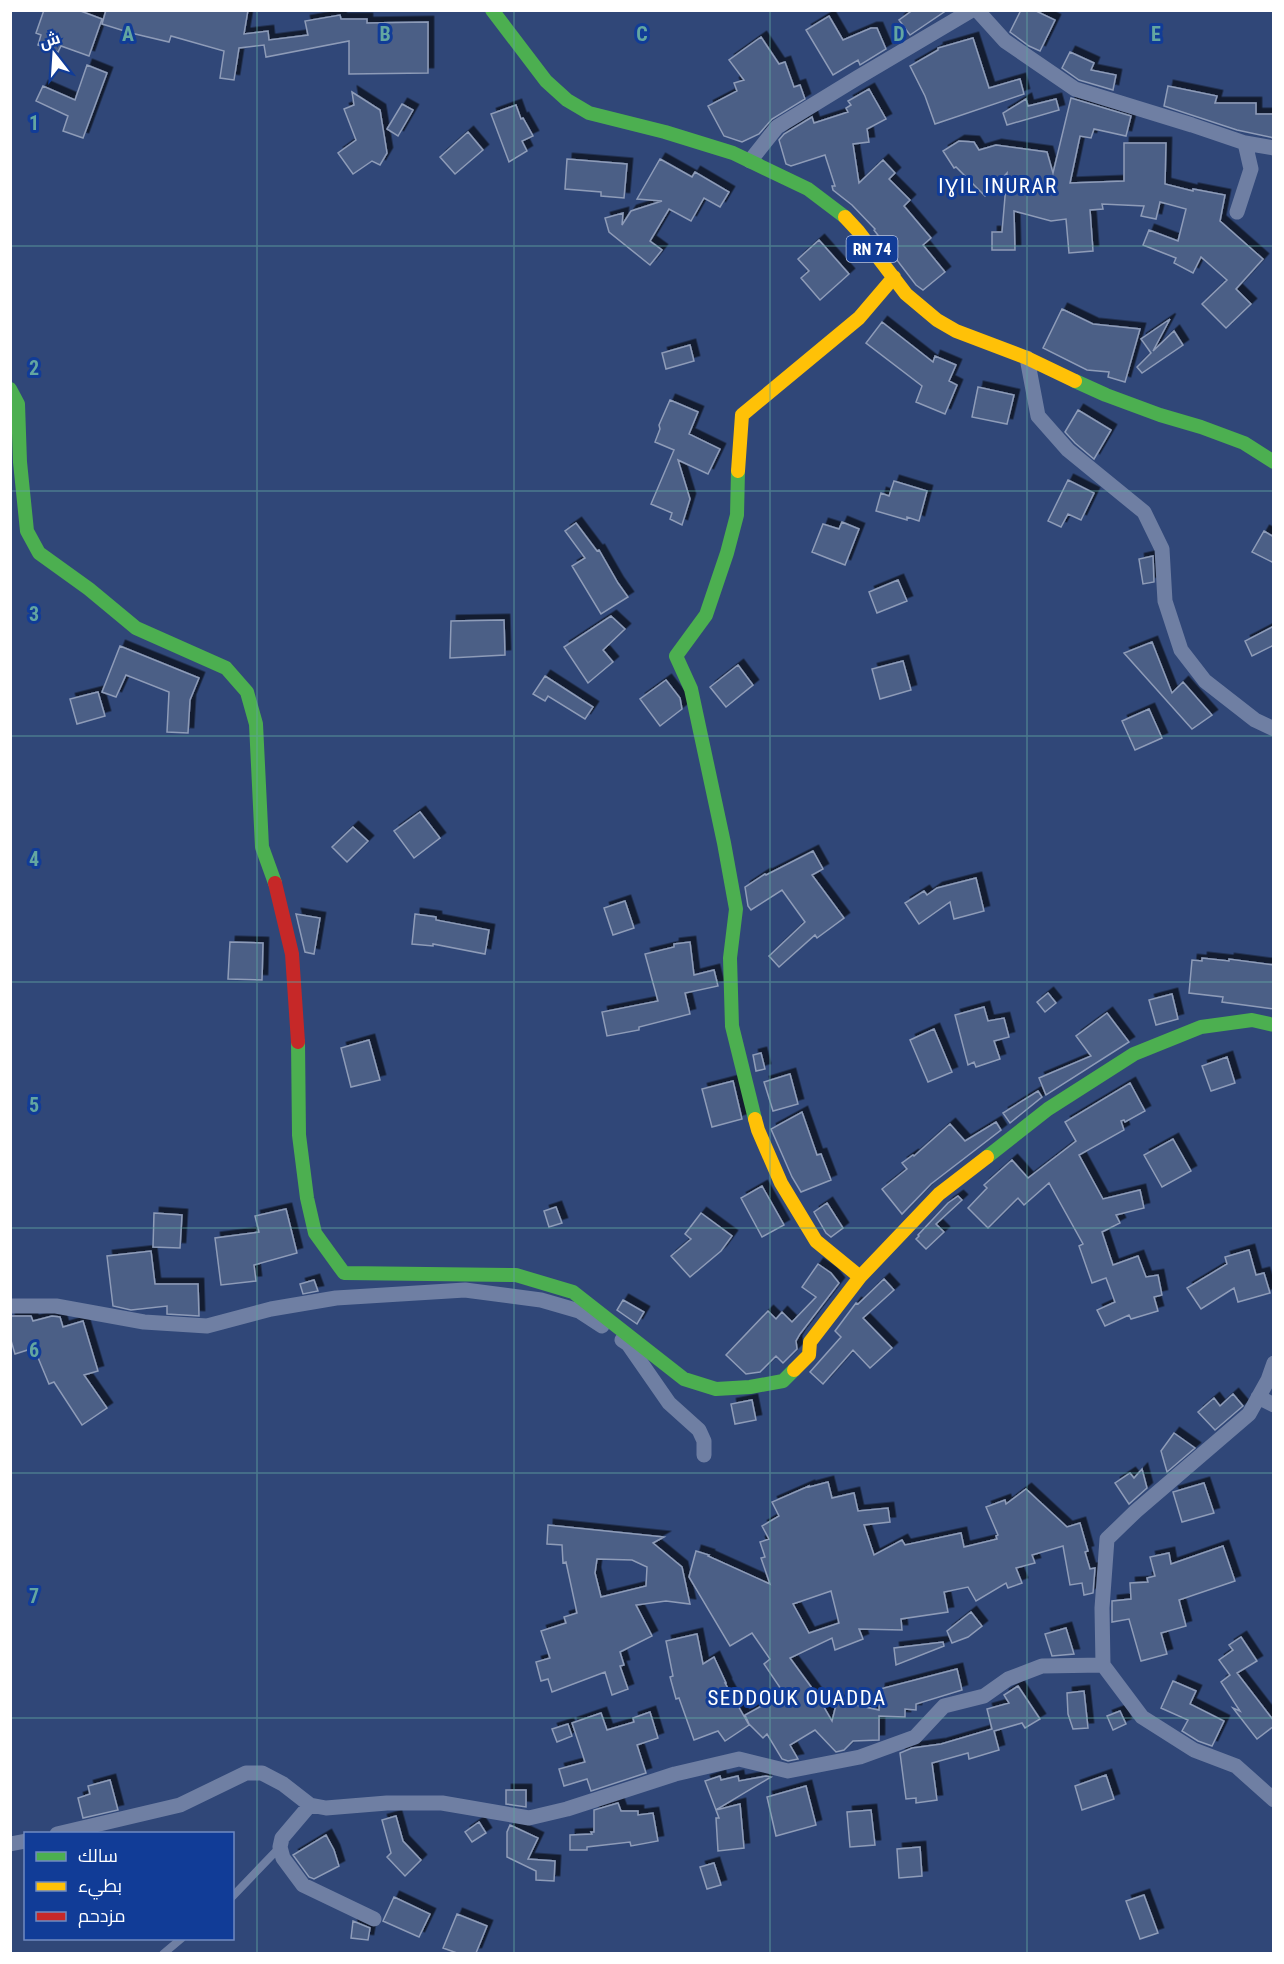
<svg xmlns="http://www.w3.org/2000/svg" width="1284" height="1964" font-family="'Roboto Condensed',Cairo,sans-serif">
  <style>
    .building { fill: #4c5e86; stroke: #8e9cb8; stroke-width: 1.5; fill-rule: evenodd; filter: url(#shadow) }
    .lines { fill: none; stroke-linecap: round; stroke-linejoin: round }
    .lane { stroke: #6f7fa3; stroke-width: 8 }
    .street { stroke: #6f7fa3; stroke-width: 15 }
    .fast { stroke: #4caf50; stroke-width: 14 }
    .slow { stroke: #ffc107; stroke-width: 14 }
    .jam { stroke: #c62828; stroke-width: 14 }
    .grid { fill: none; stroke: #63a6a1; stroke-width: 1.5; stroke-opacity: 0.55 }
    .labels { text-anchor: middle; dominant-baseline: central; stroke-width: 6; stroke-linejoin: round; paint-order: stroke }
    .shield { fill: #113c97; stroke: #b8c4e0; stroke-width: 1.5 }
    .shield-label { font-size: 16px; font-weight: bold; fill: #fff }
    .quarter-label { font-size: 21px; letter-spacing: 1.5px; fill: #fff; stroke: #113c97 }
    .grid-label { font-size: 20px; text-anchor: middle; font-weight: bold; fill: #63a6a1; stroke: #113c97; stroke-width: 6; stroke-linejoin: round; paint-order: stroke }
  </style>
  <defs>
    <filter id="shadow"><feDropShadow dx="5.5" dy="-5.5" stdDeviation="0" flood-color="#0009"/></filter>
  </defs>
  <rect width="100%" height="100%" fill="#304778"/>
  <path class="building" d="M44,10H78L102,19L89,56L61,46L58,52L38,45L41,35L36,33Z
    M106,10H248L244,34L268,31L269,40L308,35L305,21L340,15L341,19H367V23L428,22V73L349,74V41L266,57L264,45L239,48L234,80L220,78L224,51L171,36L169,42L131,33L102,24Z
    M913,10H947L910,35L899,20Z
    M1021,10H1034L1055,20L1040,51L1029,46L1010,32Z
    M829,16L843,40L871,28H877L886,49L860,65L858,60L833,75L806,30Z
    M761,37L779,64L785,62L794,87L800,85L805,99L772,119L759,134L742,142L724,136L708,106L737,91L734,83L744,80L729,60Z
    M973,38L989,88L1020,79L1024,94L935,124L925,96L910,66L938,50V48Z
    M1070,52L1094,63L1091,70L1116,75L1113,90L1079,80L1062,68Z
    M87,65L107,73L83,138L63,131L68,116L36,101L43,86L75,100Z
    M1168,86L1217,96L1215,103H1256V114H1274V138L1237,130L1164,106Z
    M869,89L886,119L867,129L869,142L853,144L859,183L883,160L895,173L889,179L910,200L904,206L931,238L923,245L945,272L923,290L916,285L874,230L875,229L852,205L833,190L832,186H835L825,155L791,166L786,164L779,140L784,134L812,117L814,123L848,112L846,108L851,105L848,101Z
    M352,92L380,110L387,153L380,165L372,161L353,174L338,153L356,140L344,109L354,105Z
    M1071,98L1131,116L1126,136L1094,129L1091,138L1080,136L1070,183L1124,181V143H1166L1165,184L1193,191V189L1225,195L1220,221L1263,259L1236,289L1251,304L1226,328L1202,304L1227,280L1201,257L1193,273L1174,263L1176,258L1143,245L1149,230L1178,241L1186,209L1160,202L1156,219L1141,216L1144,206L1102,204L1103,209L1090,210L1093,251L1069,253L1066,219L1051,221L1014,211L1015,250H992V232H1002L1007,173L985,196L956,167L954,168L943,151L959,141L974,142L979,150L996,145L1047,152L1053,173Z
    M1026,99L1028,106L1056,99L1059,110L1007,125L1003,113Z
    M402,104L413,110L398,136L387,129Z
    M516,105L521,119L523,118L533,136L522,141L527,151L509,162L491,114Z
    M468,132L483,150L455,174L440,157Z
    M567,159L627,164L624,198L601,196V192L565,189Z
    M660,159L692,177L695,172L729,192L720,207L704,198L691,221L669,209L650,241L662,250L650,265L609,232L605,218L623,213L622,225L631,211L662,201L637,199Z
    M819,240L849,274L820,300L801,278L809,271L798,259Z
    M1062,309L1093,324L1140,329L1125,382L1108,377L1109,372L1087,370L1043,348Z
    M1170,319L1153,351L1174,331L1183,345L1142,373L1137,367L1151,353L1141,339Z
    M882,322L933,362L935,356L956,365L949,381L957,385L945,414L916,402L922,386L866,343Z
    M690,345L694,361L666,369L662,353Z
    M978,387L1014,395L1007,424L972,417Z
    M670,400L698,412L689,434L720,449L708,474L678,460L690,499L682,525L670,519L672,513L651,504L674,450L655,442L660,429L659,425Z
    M1078,410L1111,430L1094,459L1075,443L1065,432Z
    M1068,480L1094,493L1081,520L1068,514L1061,527L1048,521Z
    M894,481L927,491L919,521L907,517V520L876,511L881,493L889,496Z
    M842,522L859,529L845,565L812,552L823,524L839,529Z
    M576,523L597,551L599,550L618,583L628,597L601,614L572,566L585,558L565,531Z
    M1264,531L1274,537V563L1252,552Z
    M1153,556L1154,582L1143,584L1139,559Z
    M898,580L907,601L877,613L869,592Z
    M611,616L625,629L603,650L613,662L588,683L564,647Z
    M504,620L505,655L450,658L451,621Z
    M1274,626V645L1252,656L1245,641Z
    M1152,642L1172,693L1183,682L1212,715L1192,729L1124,653Z
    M120,646L199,678L190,700L188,733L167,732L169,692L126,675L116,697L102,692Z
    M903,661L911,690L880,699L872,669Z
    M738,665L753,685L726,707L710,687Z
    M545,676L593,707L585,719L548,696L545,701L533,694Z
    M666,680L680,698L682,709L660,726L640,699Z
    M98,692L105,716L77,724L70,699Z
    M1149,709L1162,738L1135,750L1122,721Z
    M420,812L440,838L414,858L394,831Z
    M353,827L368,841L347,862L332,847Z
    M813,851L823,869L812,875L844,918L817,938L815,935L779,967L769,956L805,922L782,890L751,910L748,906L745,887L765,874L766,875Z
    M976,878L984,911L954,919L950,902L919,924L905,903L924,891L927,895L937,888Z
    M625,901L634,928L613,935L604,908Z
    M296,914L320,918L314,954L305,952Z
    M415,914L436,917V920L489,930L485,954L433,944V946L412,944Z
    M230,942L263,943L262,980L228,979Z
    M690,942L694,975L714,970L718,986L685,993L690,1014L639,1027V1030L607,1036L602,1012L658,1001L645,954L674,947V944Z
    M1202,958L1229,961V959L1274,965V1009L1222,1002L1223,997L1189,993L1192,960L1202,961Z
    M1048,993L1056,1003L1045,1012L1037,1002Z
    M1172,994L1178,1019L1156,1025L1149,1000Z
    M984,1007L988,1021L1004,1018L1009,1037L994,1041L1000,1059L976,1067L974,1062L968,1065L955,1015Z
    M1107,1013L1129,1042L1046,1095L1039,1078L1091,1056L1076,1036Z
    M934,1029L952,1072L928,1082L910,1040Z
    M369,1040L380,1080L351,1087L341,1048Z
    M761,1053L765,1069L756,1071L753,1055Z
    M1227,1057L1235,1083L1211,1091L1202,1066Z
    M790,1074L798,1104L773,1111L764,1082Z
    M733,1081L742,1119L712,1127L702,1089Z
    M1130,1083L1145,1111L1125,1122L1124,1120L1121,1121L1124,1130L1079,1155L1103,1199L1140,1190L1144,1208L1116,1215L1120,1223L1102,1232L1113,1265L1138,1256L1146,1277L1158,1275L1162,1295L1154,1297L1158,1311L1131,1319L1129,1315L1105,1326L1097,1310L1115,1302L1106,1278L1092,1283L1079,1246L1083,1244L1049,1183L1024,1205L1018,1198L988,1228L968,1208L987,1188L984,1185L1012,1160L1028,1178L1076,1141L1065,1122Z
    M1038,1091L1042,1097L1010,1123L1003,1113Z
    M802,1112L817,1155L821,1154L831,1180L801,1192L792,1177L771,1129Z
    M996,1122L1001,1130L931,1184L902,1214L882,1189L907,1169L902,1163L913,1155L914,1156L950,1124L965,1141Z
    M1173,1139L1191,1171L1162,1187L1144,1155Z
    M762,1186L784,1225L762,1237L741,1198Z
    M958,1196L962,1200L936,1224L944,1232L926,1249L916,1239L919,1236L918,1235L948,1203Z
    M827,1203L843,1228L831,1237L826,1233L814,1212Z
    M556,1207L562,1223L549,1227L544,1211Z
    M286,1209L297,1253L254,1265L256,1281L221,1285L215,1238L259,1232L255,1216Z
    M154,1213L182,1215L180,1248L153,1247Z
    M701,1213L732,1236L721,1251L690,1277L671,1256L691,1239L685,1234Z
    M1249,1250L1256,1275L1264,1273L1270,1293L1238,1302L1234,1288L1201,1309L1187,1288L1227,1264L1225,1257Z
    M151,1251L155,1284H198L199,1316L167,1314V1306L131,1310L113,1306L107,1256Z
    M818,1264L831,1273L839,1283L800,1334L796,1341L797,1349L783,1363L776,1356L760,1372L746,1374L726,1355L768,1311L776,1319L782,1312L792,1322L816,1297L802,1287Z
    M884,1279L894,1290L863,1318L892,1348L870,1368L853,1350L823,1384L810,1372L841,1337L835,1331L856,1303L858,1304Z
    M314,1280L318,1291L303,1294L300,1284Z
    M623,1300L644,1312L637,1324L617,1310Z
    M10,1316H31L33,1321L52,1316L60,1317L63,1327L83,1321L98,1371L84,1375L107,1408L82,1425L54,1382L49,1384L34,1348L15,1354L10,1337Z
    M1233,1394L1243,1406L1215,1430L1198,1412L1214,1398L1220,1406Z
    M752,1400L756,1420L735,1424L731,1404Z
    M1174,1433L1195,1448L1167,1472L1161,1451Z
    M1142,1469L1147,1488L1129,1504L1115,1483L1130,1473L1134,1478Z
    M828,1482L832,1498L854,1493L858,1511L888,1508L890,1522L864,1525L874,1555L902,1540L905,1545L961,1533L964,1547L997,1539L996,1536L998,1535L986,1507L1005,1500L1006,1504L1026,1489L1067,1527L1080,1523L1088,1551L1085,1552L1090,1569L1095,1568L1093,1593L1084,1595L1082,1583L1070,1585L1063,1546L1032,1555L1035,1563L1016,1568L1022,1583L1008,1588L1006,1583L976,1601L968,1587L944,1592L948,1612L901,1619L902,1630L859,1629L863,1639L835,1650L832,1638L790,1658L817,1695L832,1721L837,1701L879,1710L880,1689L957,1669L962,1690L916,1704V1710L905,1709V1717L879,1716V1740L853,1741L844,1750L836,1752L815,1730L790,1745L798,1759L788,1761L782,1759L767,1734L763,1738L749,1724L745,1715L769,1702L768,1699L781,1689L764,1664L770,1659L752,1633L730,1646L689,1577L696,1551L709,1555L708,1556L770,1584L761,1558L765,1557L760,1542L769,1539L762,1526L779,1516L772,1502L809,1486V1487ZM831,1591L839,1623L809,1633L793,1604Z
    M1204,1483L1214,1513L1182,1522L1173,1492Z
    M548,1525L664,1537L653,1543L682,1567L690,1604L666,1601L636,1605L652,1636L620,1652L624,1665L620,1666L628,1689L612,1695L605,1672L552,1692L548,1679L541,1681L536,1662L550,1658L541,1631L566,1623L564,1617L577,1613L566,1562L563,1563L562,1545L547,1544ZM597,1559L632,1560L647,1567L646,1586L601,1597L595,1573Z
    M1223,1546L1235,1581L1179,1600L1186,1626L1161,1633L1167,1654L1141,1661L1129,1619L1112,1622V1601L1131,1599L1130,1583L1148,1582L1147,1578L1155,1576L1150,1557L1169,1553L1171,1564Z
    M971,1612L982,1626L968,1637L952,1643L947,1631Z
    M1066,1628L1074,1654L1052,1656L1045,1634Z
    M697,1634L703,1664L714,1657L726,1683H725L749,1725L725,1741L718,1731L694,1740L679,1698L676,1699L670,1677L673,1676L666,1641Z
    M1241,1637L1257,1661L1237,1673L1274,1721V1726L1257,1739L1233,1708L1240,1711L1221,1682L1230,1675L1219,1660L1233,1650L1229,1645Z
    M943,1642L944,1646L896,1665L894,1648Z
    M1173,1681L1196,1691L1190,1704L1224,1721L1212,1746L1198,1741L1182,1731L1188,1720L1161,1708Z
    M1018,1686L1040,1719L1025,1728L1022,1723L994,1731L999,1750L969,1759L968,1753L932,1763L937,1800L916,1803V1798L906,1799L900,1753L912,1748L941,1744L992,1729L987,1709L1009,1703L1004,1695Z
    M1084,1691L1088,1728L1073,1729L1068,1714L1067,1693Z
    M1120,1711L1126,1724L1113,1730L1107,1716Z
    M650,1712L658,1738L637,1745L646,1773L591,1791L587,1779L564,1786L559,1769L585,1762L572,1723L601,1713L607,1730L634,1722L633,1718Z
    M568,1724L572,1736L557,1742L552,1729Z
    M1106,1775L1114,1799L1082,1810L1075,1786Z
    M720,1776L721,1780L738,1776L739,1781L766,1776L771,1777L716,1810L705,1781Z
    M110,1780L118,1810L83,1818L78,1798L90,1794L88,1786Z
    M806,1786L816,1825L776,1836L767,1797Z
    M506,1790H526V1807L506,1804Z
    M618,1803L621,1811H638V1815L653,1813L658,1841L631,1846L630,1842L587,1847V1850H570V1835L592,1834L591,1832H594V1810Z
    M740,1804L744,1848L718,1851L716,1818H719L716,1810Z
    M871,1810L875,1845L850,1847L847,1812Z
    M396,1816L403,1841L421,1860L405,1876L387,1857L391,1853L382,1820Z
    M479,1822L486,1833L472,1842L465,1832Z
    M510,1825L538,1838L528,1859L555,1861L554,1881L536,1880V1871L507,1857V1832Z
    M326,1835L334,1850L339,1866L314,1879L309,1877L293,1855Z
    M920,1847L922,1876L899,1878L897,1849Z
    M714,1863L721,1885L707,1889L700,1867Z
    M1144,1895L1158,1933L1140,1939L1126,1901Z
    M394,1897L430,1914L419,1937L383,1921Z
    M457,1914L487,1926L476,1953H457L443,1948Z
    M353,1921L370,1928L368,1940L351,1938Z"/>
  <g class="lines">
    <path class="lane" d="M232,1897L280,1847
      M163,1954L182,1938"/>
    <path class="street" d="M977,10L1005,41L1075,89L1192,125L1245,143L1274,148
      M750,161L777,127L857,78L972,10
      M1237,212L1251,169L1245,143
      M1027,358L1038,416L1068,450L1144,512L1162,549L1165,601L1181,650L1205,681L1255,720L1274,729
      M10,1306H56L144,1322L207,1326L271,1309L336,1298L465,1290L541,1300L579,1311L602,1326
      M622,1340L628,1344L669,1403L699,1430L704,1441V1455
      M1274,1363L1268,1380L1249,1414L1136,1511L1107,1539L1102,1608L1103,1665L1142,1717L1194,1750L1236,1766L1274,1800
      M1258,1397L1274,1405
      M310,1805L282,1838L280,1847L283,1858L303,1885L374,1919
      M57,1834L180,1805L246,1773H262L283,1784L310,1805L326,1808L387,1803H442L529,1818L567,1809L675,1774L739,1759L788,1771L860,1757L915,1737L944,1706L984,1696L1008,1679L1042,1666L1103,1665
      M10,1844L26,1841"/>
    <path class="fast" d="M492,10L546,81L567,100L589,113L665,132L733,153L808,189L845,217
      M1075,381L1106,395L1160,415L1201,427L1244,443L1274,462
      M10,389L18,404L20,462L27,531L39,553L89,589L136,628L226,668L247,692L256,724L262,847L275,883
      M738,471L737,515L727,553L706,615L676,656L691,689L724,843L736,909L730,958L732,1026L755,1119
      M298,1042L299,1135L307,1198L315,1233L344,1273L516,1275L573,1292L684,1379L716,1389L750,1387L783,1381L794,1370
      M987,1157L1048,1109L1134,1054L1201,1027L1252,1020L1274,1025"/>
    <path class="slow" d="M845,217L858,231L906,294L937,320L956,331L1027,358L1075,381
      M738,471L742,415L859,318L894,277
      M755,1119L758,1130L781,1183L816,1241L860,1277
      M794,1370L809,1355L810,1342L860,1277L939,1194L987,1157"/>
    <path class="jam" d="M275,883L292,954L298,1042"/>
  </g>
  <path class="grid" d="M257,10V1954M514,10V1954M770,10V1954M1027,10V1954M10,246H1274M10,491H1274M10,736H1274M10,982H1274M10,1228H1274M10,1473H1274M10,1718H1274"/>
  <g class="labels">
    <rect class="shield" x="846.5" y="236" width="51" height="26" rx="4.5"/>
    <g class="shield-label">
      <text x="872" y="249">RN 74</text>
    </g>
    <g class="quarter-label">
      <text x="998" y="186">IƔIL INURAR</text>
      <text x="797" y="1698">SEDDOUK OUADDA</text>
    </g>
  </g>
  <g class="grid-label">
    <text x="128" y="41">A</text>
    <text x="385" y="41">B</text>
    <text x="642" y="41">C</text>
    <text x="899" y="41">D</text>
    <text x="1156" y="41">E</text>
    <text x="34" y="130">1</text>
    <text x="34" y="375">2</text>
    <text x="34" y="621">3</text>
    <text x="34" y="866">4</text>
    <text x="34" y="1112">5</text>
    <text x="34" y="1357">6</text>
    <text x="34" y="1603">7</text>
  </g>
  <rect width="1284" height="1964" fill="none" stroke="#ffffff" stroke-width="24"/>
  <rect x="24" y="1832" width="210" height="108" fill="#113c97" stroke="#708ac1" stroke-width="1.5"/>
  <rect x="36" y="1852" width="30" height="9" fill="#4caf50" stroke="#708ac1" stroke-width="1.5"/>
  <text x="78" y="1862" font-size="18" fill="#ffffff">سالك</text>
  <rect x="36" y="1882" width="30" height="9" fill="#ffc107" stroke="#708ac1" stroke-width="1.5"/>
  <text x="78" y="1892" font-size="18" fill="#ffffff">بطيء</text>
  <rect x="36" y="1912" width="30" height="9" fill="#c62828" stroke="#708ac1" stroke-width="1.5"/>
  <text x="78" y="1922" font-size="18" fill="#ffffff">مزدحم</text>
  <g transform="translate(54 54) rotate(343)" stroke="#113c97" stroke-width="4.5" paint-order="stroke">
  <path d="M0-4.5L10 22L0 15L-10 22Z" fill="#ffffff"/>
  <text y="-9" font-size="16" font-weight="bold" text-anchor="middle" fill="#ffffff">ش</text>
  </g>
</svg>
